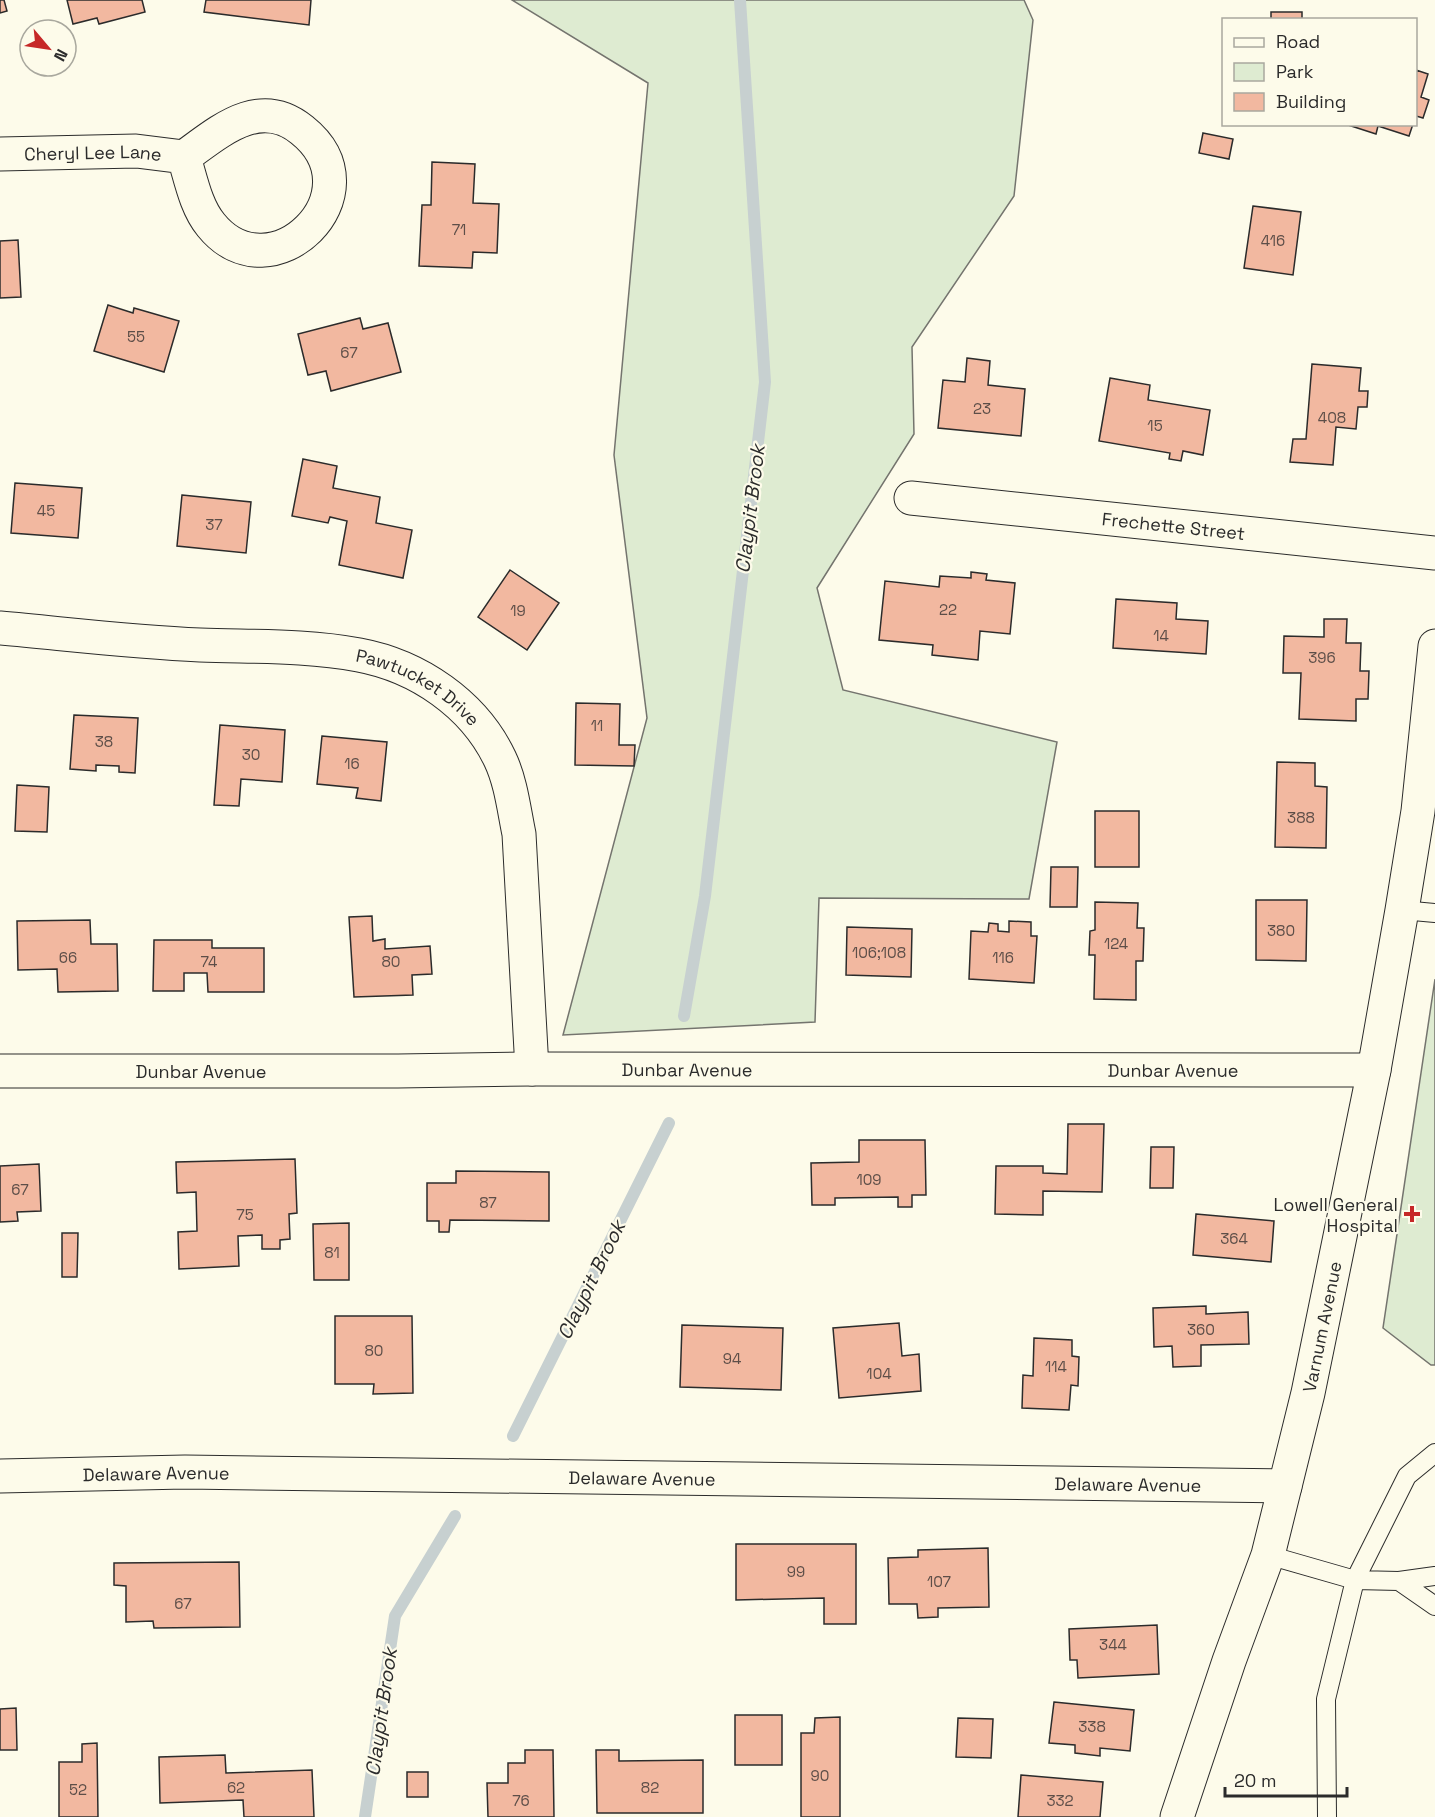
<svg xmlns="http://www.w3.org/2000/svg" width="1435" height="1817" font-family="'Space Grotesk',sans-serif">
  <style>
    .green { fill: #deebd1; stroke: #74746e; stroke-width: 1.5 }
    .lines { fill: none; stroke-linecap: round; stroke-linejoin: round }
    .stream { stroke: #c7d0d0; stroke-width: 12 }
    .building { fill: #f2b8a0; stroke: #2b2b2b; stroke-width: 1.5 }
    .lane-casing { stroke: #2b2b2b; stroke-width: 20 }
    .street-casing { stroke: #2b2b2b; stroke-width: 35 }
    .secondary-casing { stroke: #2b2b2b; stroke-width: 35 }
    .lane { stroke: #fdfbea; stroke-width: 18 }
    .street { stroke: #fdfbea; stroke-width: 33 }
    .secondary { stroke: #fdfbea; stroke-width: 33 }
    .poi-dot { fill: #c62828; stroke: #fdfbea; stroke-width: 2 }
    .labels { text-anchor: middle; dominant-baseline: central; stroke-width: 4.5; stroke-linejoin: round; paint-order: stroke }
    .number-label { font-size: 15px; fill: #5d4e48 }
    .street-label { font-size: 18px; fill: #2b2b2b; stroke: #fdfbea }
    .poi-label { font-size: 18px; fill: #2b2b2b; stroke: #fdfbea; text-anchor: end }
    .water-label { font-size: 20px; font-style: italic; fill: #2b2b2b; stroke: #fdfbea }
  </style>
  <rect width="100%" height="100%" fill="#fdfbea"/>
  <path class="green" d="M512,0H1024L1033,20L1014,196L912,347L914,434L817,588L843,690L1057,742L1029,899L819,898L815,1022L563,1035L647,718L614,455L648,83Z
    M1435,979V1365H1431L1383,1328Z"/>
  <g class="lines">
    <path class="stream" d="M684,1016L705,896L765,382L740,0
      M513,1436L669,1123
      M365,1817L395,1616L455,1516"/>
  </g>
  <path class="building" d="M0,0H4L7,11L0,13Z
    M67,0H142L145,12L99,24L97,18L73,24Z
    M206,0H311L309,25L204,12Z
    M1271,12H1302V20H1271Z
    M1416,70L1428,74L1421,97L1429,100L1423,118L1416,116Z
    M1345,124H1413L1409,136L1378,126L1376,134Z
    M1203,133L1233,139L1229,159L1199,153Z
    M432,162L475,164L473,203L499,204L497,253L473,252L472,268L419,266L422,205H431Z
    M1253,206L1301,212L1293,275L1244,268Z
    M18,240L21,297L0,298V241Z
    M108,305L133,313L134,308L179,321L164,372L94,351Z
    M360,318L363,329L388,323L401,372L331,391L326,371L308,375L298,334Z
    M967,358L990,361L988,385L1025,389L1021,436L938,428L943,380L965,382Z
    M1312,364L1361,368L1359,391H1368L1367,407H1358L1356,429L1336,427L1333,465L1290,462L1293,439H1306Z
    M1110,378L1150,385L1148,400L1210,410L1203,455L1183,451L1181,461L1169,459L1170,453L1099,441Z
    M303,459L337,466L333,488L380,497L376,523L412,530L403,578L339,565L347,521L330,517L328,523L292,516Z
    M15,483L82,488L78,538L11,533Z
    M182,495L251,502L246,553L177,546Z
    M510,570L559,603L527,650L478,617Z
    M971,572L987,574L986,580L1015,583L1010,634L980,631L978,660L932,655L933,645L879,640L885,581L939,587L940,576L971,578Z
    M1116,599L1177,603L1176,619L1208,621L1206,654L1113,648Z
    M1324,619H1347L1346,643H1361L1360,671H1369L1368,699H1356V721L1299,719L1301,673H1283L1284,636L1324,637Z
    M576,703L620,704L619,745H635L634,766L575,765Z
    M74,715L138,718L135,773L119,772V766L96,765V771L70,769Z
    M220,725L285,730L282,782L241,779L239,806L214,805Z
    M322,736L387,742L381,801L356,798L358,788L317,784Z
    M1277,762L1315,763V786L1327,787L1326,848L1275,847Z
    M17,785L49,787L47,832L15,831Z
    M1095,811H1139V867H1095Z
    M1051,867H1078L1077,907H1050Z
    M1256,900H1307L1306,961L1256,960Z
    M1095,902L1138,903L1137,928H1144L1143,961H1136V1000L1094,999L1095,955H1089L1090,931L1095,930Z
    M372,916L373,941L385,939V949L430,946L432,974L412,975L413,995L354,997L349,917Z
    M90,920L91,944H117L118,991L58,992L57,969L18,970L17,921Z
    M1009,921L1031,922V936H1037L1034,983L969,979L971,931L988,932L989,923L998,924V931L1009,932Z
    M847,927L912,929L911,977L846,975Z
    M154,940H212V948H264V992H208L207,973H184V991H153Z
    M1068,1124H1104L1102,1192L1043,1191V1215L995,1214L996,1166H1043V1173L1067,1174Z
    M859,1140H925L926,1195H912V1207H898V1197L835,1198V1205H812L811,1163L859,1162Z
    M1151,1147H1174L1173,1188H1150Z
    M295,1159L297,1213L289,1214L290,1239L280,1240V1249H262V1235L238,1236L239,1266L179,1269L178,1232L197,1231L196,1192L177,1193L176,1162Z
    M39,1164L41,1211L17,1212L18,1221L0,1222V1166Z
    M456,1171L549,1172V1221L450,1220L449,1232H439V1221H427V1183H456Z
    M1196,1214L1274,1221L1271,1262L1193,1255Z
    M349,1223V1280H314L313,1224Z
    M62,1233H78L77,1277H62Z
    M1206,1306V1314L1248,1312L1249,1344L1201,1345V1366L1173,1367L1172,1346L1154,1347L1153,1308Z
    M335,1316H412L413,1393L373,1394L374,1384H335Z
    M899,1323L902,1356L919,1354L921,1391L839,1398L833,1328Z
    M682,1325L783,1328L781,1390L680,1387Z
    M1034,1338L1072,1340V1356L1079,1357L1078,1386L1071,1385L1069,1410L1022,1408L1023,1375L1033,1376Z
    M736,1544H856V1624H824V1598L736,1600Z
    M988,1548L989,1607L938,1608V1617L918,1618L917,1604H889L888,1558L918,1557V1550Z
    M239,1562L240,1627L154,1628L153,1621L126,1622V1586L114,1585V1563Z
    M1157,1625L1159,1674L1078,1678L1077,1660H1070L1069,1629Z
    M1054,1702L1134,1710L1130,1751L1100,1748V1756L1075,1753V1745L1049,1743Z
    M16,1708L17,1750H0V1709Z
    M735,1715H782V1765H735Z
    M840,1717V1817H801V1733H814L815,1718Z
    M958,1718L993,1719L991,1758L956,1757Z
    M97,1743L98,1817H59V1762H82V1744Z
    M525,1750H553L554,1817H488L487,1783H508V1763H525Z
    M596,1750H619V1761L703,1760V1813H597Z
    M225,1755L226,1773L312,1770L314,1817H244L243,1800L160,1803L159,1757Z
    M407,1772H428V1797H407Z
    M1021,1775L1103,1782L1100,1817H1018Z"/>
  <g class="lines">
    <g class="lane-casing">
      <path id="lane" d="M1402,910L1435,913
        M1268,1555L1355,1580L1399,1581L1435,1606
        M1399,1581L1435,1576
        M1327,1817L1326,1699L1355,1580L1407,1476L1435,1453"/>
    </g>
    <g class="street-casing">
      <g id="street">
        <path id="s1" d="M0,154L136,151L184,157C219,132 259,95 302,130C381,193 271,299 211,225C196,207 191,180 184,157"/>
        <path id="s2" d="M911,498L1435,553"/>
        <path id="s3" d="M0,628C67,634 133,642 200,645C252,647 307,645 359,655C418,666 474,704 500,759C511,782 514,810 519,834L532,1069"/>
        <path id="s4" d="M0,1071H398L532,1069L1374,1070"/>
        <path id="s5" d="M0,1476L185,1472L1285,1486"/>
      </g>
    </g>
    <g class="secondary-casing">
      <g id="secondary">
        <path id="s6" d="M1177,1817L1229,1661L1268,1555L1308,1393L1374,1070L1402,910L1418,811L1435,646"/>
      </g>
    </g>
    <use href="#lane" class="lane"/>
    <use href="#street" class="street"/>
    <use href="#secondary" class="secondary"/>
  </g>
  <path class="poi-dot" d="M1409 1205h6v6h6v6h-6v6h-6v-6h-6v-6h6z"/>
  <g class="labels">
    <g class="number-label">
      <text x="459" y="229">71</text>
      <text x="1273" y="240">416</text>
      <text x="136" y="336">55</text>
      <text x="349" y="352">67</text>
      <text x="982" y="408">23</text>
      <text x="1332" y="417">408</text>
      <text x="1155" y="425">15</text>
      <text x="46" y="510">45</text>
      <text x="214" y="524">37</text>
      <text x="948" y="609">22</text>
      <text x="518" y="610">19</text>
      <text x="1161" y="635">14</text>
      <text x="1322" y="657">396</text>
      <text x="597" y="725">11</text>
      <text x="104" y="741">38</text>
      <text x="251" y="754">30</text>
      <text x="352" y="763">16</text>
      <text x="1301" y="817">388</text>
      <text x="1281" y="930">380</text>
      <text x="1116" y="943">124</text>
      <text x="879" y="952">106;108</text>
      <text x="68" y="957">66</text>
      <text x="1003" y="957">116</text>
      <text x="209" y="961">74</text>
      <text x="391" y="961">80</text>
      <text x="869" y="1179">109</text>
      <text x="20" y="1189">67</text>
      <text x="488" y="1202">87</text>
      <text x="245" y="1214">75</text>
      <text x="1234" y="1238">364</text>
      <text x="332" y="1252">81</text>
      <text x="1201" y="1329">360</text>
      <text x="374" y="1350">80</text>
      <text x="732" y="1358">94</text>
      <text x="1056" y="1366">114</text>
      <text x="879" y="1373">104</text>
      <text x="796" y="1571">99</text>
      <text x="939" y="1581">107</text>
      <text x="183" y="1603">67</text>
      <text x="1113" y="1644">344</text>
      <text x="1092" y="1726">338</text>
      <text x="820" y="1775">90</text>
      <text x="236" y="1787">62</text>
      <text x="650" y="1787">82</text>
      <text x="78" y="1789">52</text>
      <text x="521" y="1800">76</text>
      <text x="1060" y="1800">332</text>
    </g>
    <g class="street-label">
      <text stroke="none"><textPath href="#s1" startOffset="93">Cheryl Lee Lane</textPath></text>
      <text stroke="none"><textPath href="#s2" startOffset="264">Frechette Street</textPath></text>
      <text stroke="none"><textPath href="#s3" startOffset="428">Pawtucket Drive</textPath></text>
      <text stroke="none"><textPath href="#s4" startOffset="687">Dunbar Avenue</textPath></text>
      <text stroke="none"><textPath href="#s4" startOffset="1173">Dunbar Avenue</textPath></text>
      <text stroke="none"><textPath href="#s4" startOffset="201">Dunbar Avenue</textPath></text>
      <text stroke="none"><textPath href="#s6" startOffset="512">Varnum Avenue</textPath></text>
      <text stroke="none"><textPath href="#s5" startOffset="156">Delaware Avenue</textPath></text>
      <text stroke="none"><textPath href="#s5" startOffset="642">Delaware Avenue</textPath></text>
      <text stroke="none"><textPath href="#s5" startOffset="1128">Delaware Avenue</textPath></text>
    </g>
    <g class="poi-label">
      <text x="1398" y="1204">Lowell General<tspan x="1398" dy="21">Hospital</tspan></text>
    </g>
    <g class="water-label">
      <text transform="translate(750 509) rotate(-83)">Claypit Brook</text>
      <text transform="translate(591 1280) rotate(-64)">Claypit Brook</text>
      <text transform="translate(381 1712) rotate(-82)">Claypit Brook</text>
    </g>
  </g>
  <rect x="1222" y="18" width="195" height="108" fill="#fdfbea" stroke="#a9a89e" stroke-width="1.5"/>
  <rect x="1234" y="38" width="30" height="9" fill="#fdfbea" stroke="#a9a89e" stroke-width="1.5"/>
  <text x="1276" y="48" font-size="18" fill="#2b2b2b">Road</text>
  <rect x="1234" y="63" width="30" height="18" fill="#deebd1" stroke="#a9a89e" stroke-width="1.5"/>
  <text x="1276" y="78" font-size="18" fill="#2b2b2b">Park</text>
  <rect x="1234" y="93" width="30" height="18" fill="#f2b8a0" stroke="#a9a89e" stroke-width="1.5"/>
  <text x="1276" y="108" font-size="18" fill="#2b2b2b">Building</text>
  <g transform="translate(48 48) rotate(119)"><circle r="28" fill="#fdfbea" stroke="#a9a89e" stroke-width="1.5"/>
  <path d="M0-4.5L10 22L0 15L-10 22Z" fill="#c62828"/>
  <text y="-9" font-size="16" font-weight="bold" text-anchor="middle" fill="#2b2b2b">N</text>
  </g>
  <path d="M1225 1787v9h122v-9" fill="none" stroke="#2b2b2b" stroke-width="3"/>
  <text x="1234" y="1787" font-size="18" fill="#2b2b2b" stroke="#fdfbea" stroke-width="4.5" paint-order="stroke">20 m</text>
</svg>
